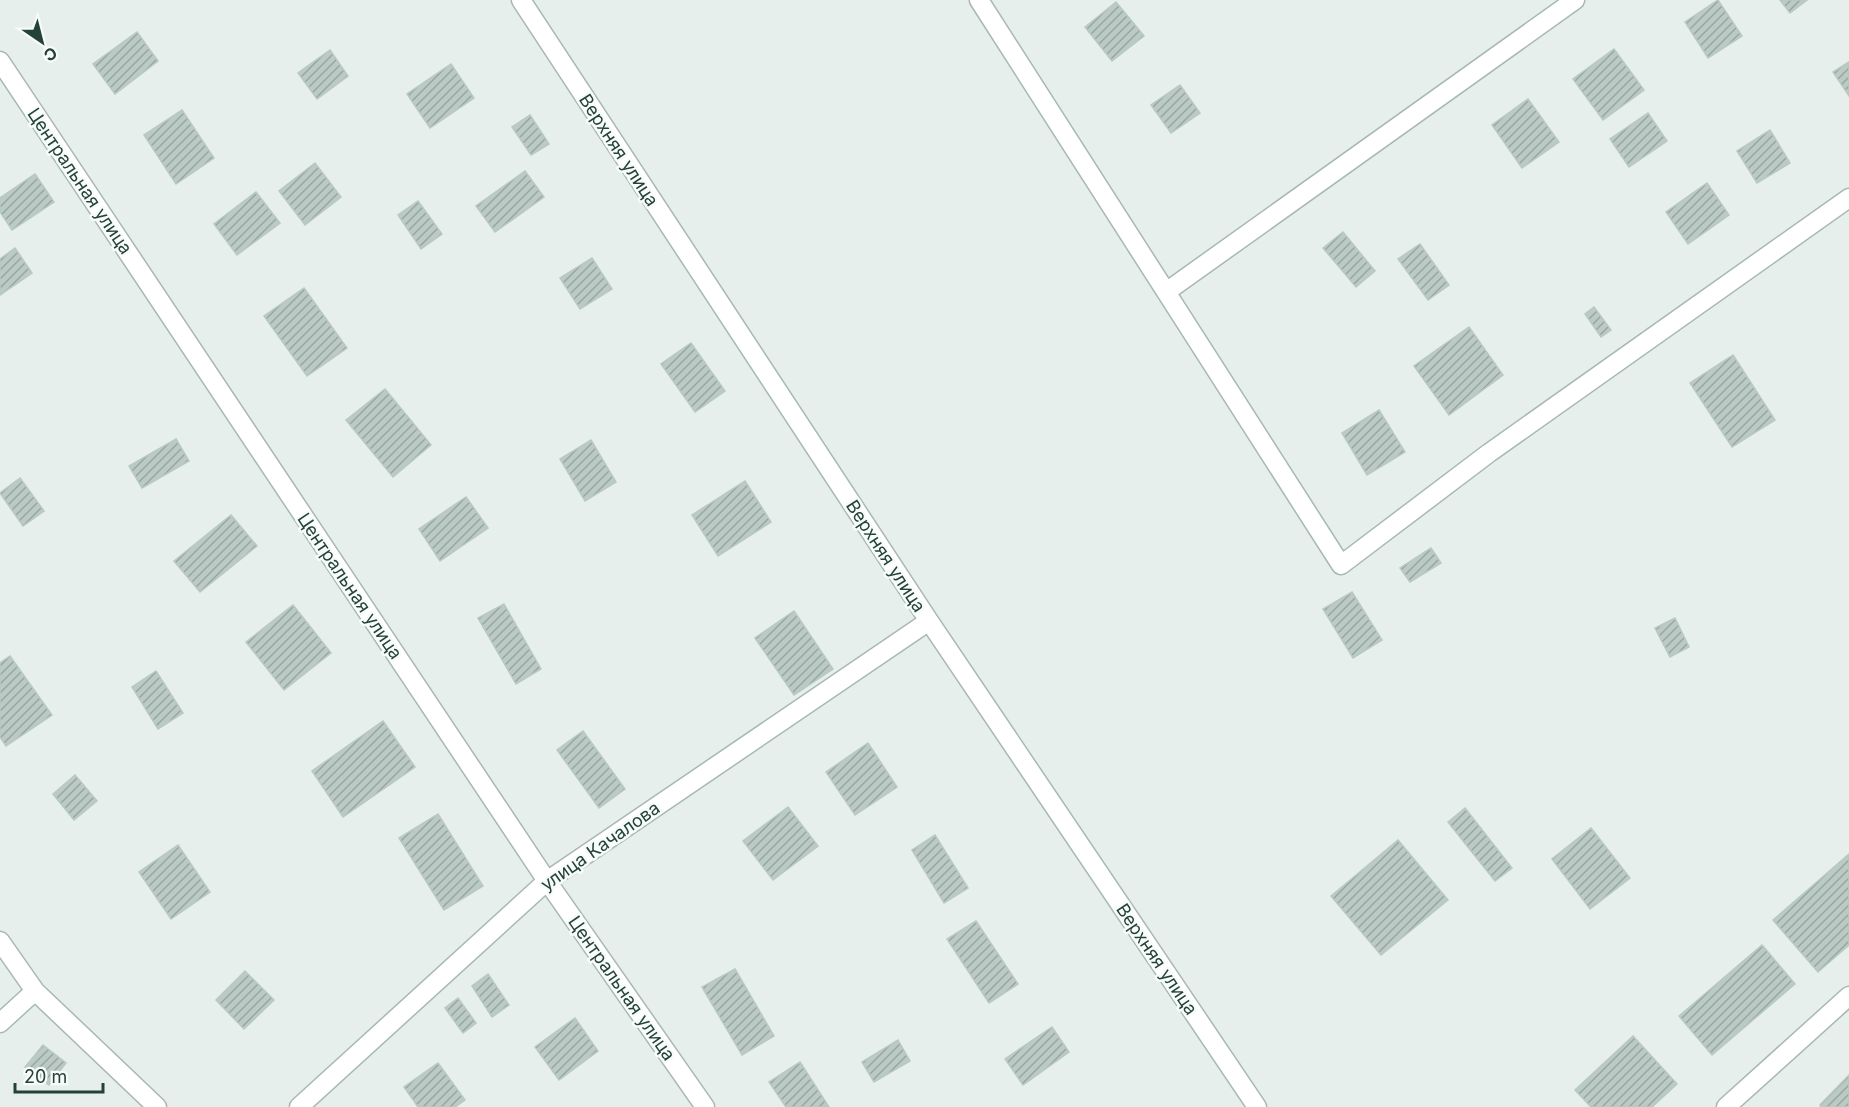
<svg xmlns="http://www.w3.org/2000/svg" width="1849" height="1107" font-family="Inter,sans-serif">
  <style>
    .building { fill: url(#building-hatch); stroke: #b8c9c2; stroke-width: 1.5 }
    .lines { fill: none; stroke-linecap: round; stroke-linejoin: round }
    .minor-casing { stroke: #a8b8b2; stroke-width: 21 }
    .minor { stroke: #fff; stroke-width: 18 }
    .labels { text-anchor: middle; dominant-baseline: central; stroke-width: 5; stroke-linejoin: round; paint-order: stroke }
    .street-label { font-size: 18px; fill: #24423a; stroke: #f7fbf9 }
  </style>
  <defs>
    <pattern id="building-hatch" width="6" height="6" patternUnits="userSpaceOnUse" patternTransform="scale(1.5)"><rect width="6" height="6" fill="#bbcac4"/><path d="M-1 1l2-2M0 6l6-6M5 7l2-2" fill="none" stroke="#98a6a0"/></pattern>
  </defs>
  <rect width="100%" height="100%" fill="#e6efeb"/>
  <path class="building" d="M1718,0L1742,36L1708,58L1685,22Z
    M1780,0H1807L1790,13Z
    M1116,2L1144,36L1112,61L1085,27Z
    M137,32L158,61L115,94L93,64Z
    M1614,49L1644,90L1603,120L1573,79Z
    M330,50L348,76L317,99L298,73Z
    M1849,62V96L1833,72Z
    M451,64L474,98L430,128L407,94Z
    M1180,85L1200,113L1171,133L1151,105Z
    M1528,99L1559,142L1522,168L1492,125Z
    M182,110L214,158L176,184L144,135Z
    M1648,113L1667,141L1629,167L1610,139Z
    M530,115L549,144L531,155L512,127Z
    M1770,130L1790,163L1757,183L1737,151Z
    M315,163L341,197L305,225L279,191Z
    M525,171L544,197L495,232L476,206Z
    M35,174L54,202L12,230L0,212V198Z
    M1707,183L1729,215L1688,244L1666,212Z
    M256,192L280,223L237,255L214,224Z
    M418,201L442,234L421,249L398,215Z
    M1343,232L1375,271L1356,287L1323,248Z
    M1420,244L1449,285L1428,300L1398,259Z
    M15,248L32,273L0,295V259Z
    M592,258L612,289L580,309L560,278Z
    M304,288L347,348L307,376L264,316Z
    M1594,307L1611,330L1601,337L1585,314Z
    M1469,327L1503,375L1449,415L1414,366Z
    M691,343L725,391L695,412L661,364Z
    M1733,355L1775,420L1732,447L1690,383Z
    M385,389L431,445L393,477L346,420Z
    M1379,410L1405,452L1367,475L1342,433Z
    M176,439L189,461L142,488L129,466Z
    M591,440L616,482L585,501L560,459Z
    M20,478L44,511L23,526L0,493Z
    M745,481L771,522L718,556L692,515Z
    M466,497L488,528L440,561L419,529Z
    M231,515L257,546L200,592L174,561Z
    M1431,548L1441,563L1410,582L1400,568Z
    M1352,592L1382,640L1353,658L1323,609Z
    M504,604L541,669L516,684L478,618Z
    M293,605L331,653L284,690L246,642Z
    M794,611L833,669L794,695L755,638Z
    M1675,618L1689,647L1670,657L1655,628Z
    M10,656L52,715L6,746L0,737V663Z
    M156,671L183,713L158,729L132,687Z
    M383,721L415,767L343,817L312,771Z
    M583,731L625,789L599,808L557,750Z
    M868,743L897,787L855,815L826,772Z
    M75,775L97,801L74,820L53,794Z
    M788,807L818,846L773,880L743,841Z
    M1465,808L1512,868L1495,881L1448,822Z
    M438,814L483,886L444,910L399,838Z
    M1591,828L1630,878L1590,909L1552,859Z
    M935,835L968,888L944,903L912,850Z
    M1398,840L1448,900L1381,955L1331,896Z
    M178,845L210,892L171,919L139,872Z
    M1849,854V945L1818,972L1773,920Z
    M976,921L1018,984L989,1003L947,939Z
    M1762,945L1795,984L1712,1055L1679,1016Z
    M735,969L774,1036L742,1055L702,987Z
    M245,971L274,1000L244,1029L216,1000Z
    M488,974L509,1005L492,1017L472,986Z
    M458,998L476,1023L463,1033L445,1008Z
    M575,1018L598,1051L559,1080L535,1047Z
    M1052,1027L1069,1052L1023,1085L1005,1059Z
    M1633,1036L1677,1084L1652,1107H1591L1575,1090Z
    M898,1040L910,1061L874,1082L862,1062Z
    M43,1045L66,1063L49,1085L25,1067Z
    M800,1062L829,1107H786L769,1082Z
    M438,1063L465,1100L455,1107H418L404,1087Z
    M1849,1075V1107H1821L1820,1105Z"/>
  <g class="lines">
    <g class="minor-casing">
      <path id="minor" d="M521,0L929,621L1257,1107
        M979,0L1341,565L1489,453L1849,198
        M0,61L547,881L705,1107
        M1166,292L1575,0
        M0,941L35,991L157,1107
        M0,1023L35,991
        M299,1107L547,881L929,621
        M1726,1107L1849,996"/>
    </g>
    <use href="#minor" class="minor"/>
  </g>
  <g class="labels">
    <g class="street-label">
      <text transform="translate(619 150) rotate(57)">Верхняя улица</text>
      <text transform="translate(80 181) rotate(56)">Центральная улица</text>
      <text transform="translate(886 556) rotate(57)">Верхняя улица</text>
      <text transform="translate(350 586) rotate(56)">Центральная улица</text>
      <text transform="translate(600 846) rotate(-35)">улица Качалова</text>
      <text transform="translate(1157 959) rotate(56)">Верхняя улица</text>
      <text transform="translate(622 988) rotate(55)">Центральная улица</text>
    </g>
  </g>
  <g transform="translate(42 42) rotate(145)" stroke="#f7fbf9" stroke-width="4.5" paint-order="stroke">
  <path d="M0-4.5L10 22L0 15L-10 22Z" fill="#24423a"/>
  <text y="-9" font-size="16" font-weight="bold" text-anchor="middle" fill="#24423a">С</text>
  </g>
  <path d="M15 1083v9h88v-9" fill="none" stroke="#24423a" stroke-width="3"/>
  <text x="24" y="1083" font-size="18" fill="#24423a" stroke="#f7fbf9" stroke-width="4.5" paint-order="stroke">20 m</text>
</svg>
